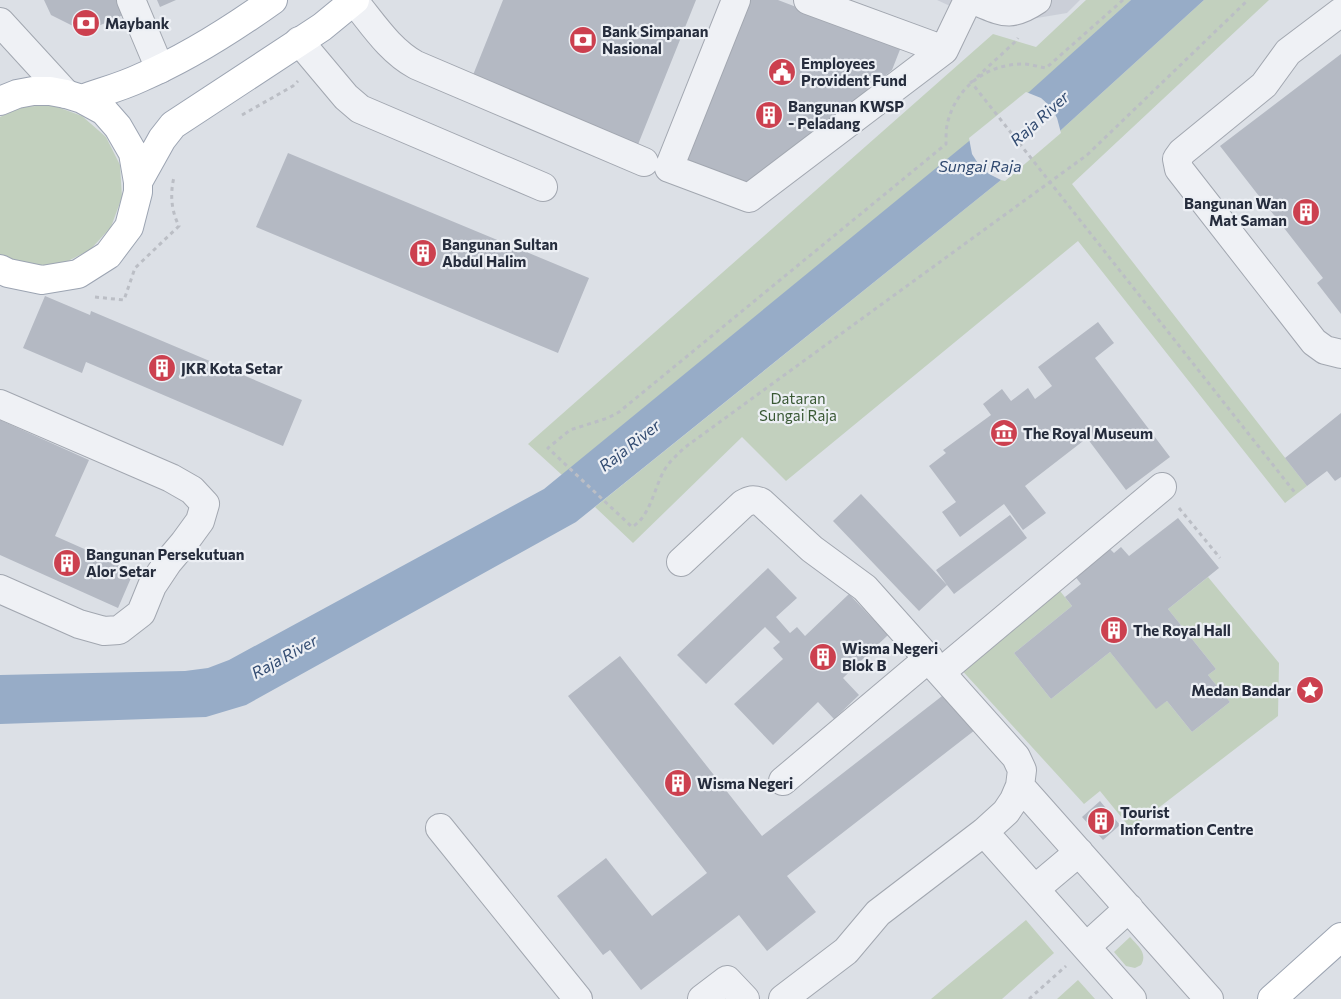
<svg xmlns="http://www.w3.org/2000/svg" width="1341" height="999" font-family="Commissioner,sans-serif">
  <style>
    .built { fill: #cbcfd8 }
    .green { fill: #c2d0be }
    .water { fill: #97acc7 }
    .pier { fill: #dce0e6 }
    .building { fill: #b4b9c3 }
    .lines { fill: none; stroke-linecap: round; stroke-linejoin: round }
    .minor-casing { stroke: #a2a7b0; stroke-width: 30 }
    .major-casing { stroke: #9ca4b2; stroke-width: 30 }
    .path { stroke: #bbbec5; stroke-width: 3; stroke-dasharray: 4 4; stroke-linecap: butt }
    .minor { stroke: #eff1f5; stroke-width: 28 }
    .major { stroke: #fff; stroke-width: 28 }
    .labels { text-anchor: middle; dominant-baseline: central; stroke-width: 4.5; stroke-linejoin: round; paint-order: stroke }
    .poi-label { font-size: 15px; font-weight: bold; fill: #262d3d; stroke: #eceff4; text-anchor: start }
    .park-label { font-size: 15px; fill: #395834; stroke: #eceff4 }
    .water-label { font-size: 16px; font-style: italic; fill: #314a70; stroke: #eceff4 }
  </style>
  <rect width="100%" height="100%" fill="#dce0e6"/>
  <path class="built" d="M937,0H1080L1067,13L1007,23L974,17Z"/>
  <path class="green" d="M1086,0H1131L1030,92L1061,130L1204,0H1269L1072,184L1307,486L1285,503L1078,241L786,481L742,437L633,543L595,507L1001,180L969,142L562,475L528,444L993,34L1036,47Z
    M52,105L82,116L106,137L120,165L122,197L111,227L90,250L62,264L30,266L0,256V117L21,107Z
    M1208,577L1279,663L1278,716L1131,829L1100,791L1084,804L958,666L1056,586L1072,606L1014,653L1051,699L1110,652L1156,708L1167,701L1192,732L1230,702L1208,675L1216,669L1168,609Z
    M1026,920L1054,953L1002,999H931Z
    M1130,937C1138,946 1148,953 1141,965L1135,968L1126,966L1114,952Z
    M1078,980L1095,999H1057Z"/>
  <path class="water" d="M1131,0H1204L1061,130L1001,180L576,522L246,705L206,717L0,724V675L185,671L208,668L229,660L544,489L1029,92Z"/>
  <path class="pier" d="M1026,92L1041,98L1051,107L1057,118L1061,133L1005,181L1001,180L989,174L979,165L972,154L969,138Z"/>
  <path class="building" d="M44,0H127L132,11L85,32L51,15Z
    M157,0H176L160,7Z
    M503,0H696L637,147L471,80Z
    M749,0H778L901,47L892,70L748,187L683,159Z
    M1341,54V314L1317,283L1323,278L1220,146Z
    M288,153L589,278L558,353L256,227Z
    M45,296L90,315L91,311L302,400L283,446L86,362L82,373L23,348Z
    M1098,322L1114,343L1095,358L1170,457L1126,490L1087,438L1025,486L1046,513L1023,530L1004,504L960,537L942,512L956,502L929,466L946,453L943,450L991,415L983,404L1002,389L1011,401L1028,388L1035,399L1052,386L1038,367Z
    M1341,413V477L1335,481L1327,471L1307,486L1285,458Z
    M0,420L89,460L55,536L134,571L118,608L0,555Z
    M861,494L947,585L936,570L1010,515L1027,538L954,594L947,585L919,611L833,521Z
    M1178,518L1219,568L1168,609L1216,669L1208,675L1230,702L1192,732L1167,701L1156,709L1110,652L1051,699L1014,653L1072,606L1065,597L1081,584L1074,575L1108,547L1114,553L1121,547L1129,556Z
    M768,568L797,598L776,617L790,633L797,627L805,636L849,594L888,635L843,678L859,695L834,719L818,702L773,745L734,704L783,659L773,648L780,642L765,627L706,684L677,655Z
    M620,656L762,836L946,693L975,730L787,876L816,912L767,951L739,915L641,990L610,950L603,955L557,896L606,858L652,916L707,873L568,696Z
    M1100,801L1120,825L1103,840L1082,817Z"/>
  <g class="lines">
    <g class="minor-casing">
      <path id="minor" d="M131,0L160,69
        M736,0L669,168L749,198L944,50L968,0
        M808,0L944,50
        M973,0C1002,11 1009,19 1037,0
        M354,1C373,24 389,50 416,65L644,162
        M1341,12L1288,52L1264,85L1182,152L1177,159L1179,169L1314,342L1325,350L1341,354
        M0,22L66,94
        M299,41L346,97L360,109L543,187
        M0,404L171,478L192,490L205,504L200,521L184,543L168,562L152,586L141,613L119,630L104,631L79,624L0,589
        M681,562L743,504C750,500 753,499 761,502L812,549L865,588L1016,757L1022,770L1020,786L1014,800L1006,812L984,832L878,913L846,951L783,999
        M941,672L1162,487
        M783,781L929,658
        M1020,786L1209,999
        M440,828L578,999
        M984,832L1132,999
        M1035,889L1079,852
        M1086,947L1129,908
        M702,999L727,980L745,999"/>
    </g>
    <g class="major-casing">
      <path id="major" d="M82,99C101,92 121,87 140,78C187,58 231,30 273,0
        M0,101L17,94L33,91H50L66,94L82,99L104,111L118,127L133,153L138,182V192L129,227L108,255L78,274L42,280L8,273L0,269
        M138,182L162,139L173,125L322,27L355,0
        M1272,999L1341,937"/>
    </g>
    <path class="path" d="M1123,0L1046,68C1039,67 1031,64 1023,64C986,64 955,88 947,125C946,131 946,138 946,144L619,412L608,418L570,430L548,448L632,527C651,516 654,487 665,469C670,461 677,455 684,448L1087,155L1248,0
      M977,77L1016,41L1018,38
      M973,81L971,82L1296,494
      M242,115L293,86L298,81
      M95,297L124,300L135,268L179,226C171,210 170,194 174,177
      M1179,508L1220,558
      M1029,999L1066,966"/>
    <use href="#minor" class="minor"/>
    <use href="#major" class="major"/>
  </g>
  <defs>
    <g id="bank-disc" transform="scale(1.4375)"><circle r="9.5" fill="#cc404f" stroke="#eceff4"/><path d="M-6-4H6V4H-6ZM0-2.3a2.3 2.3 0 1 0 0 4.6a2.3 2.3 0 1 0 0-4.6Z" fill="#fff"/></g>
    <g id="civic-disc" transform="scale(1.4375)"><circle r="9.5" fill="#cc404f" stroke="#eceff4"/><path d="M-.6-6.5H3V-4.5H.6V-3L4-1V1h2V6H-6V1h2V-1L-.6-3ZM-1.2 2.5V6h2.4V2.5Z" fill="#fff"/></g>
    <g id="building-disc" transform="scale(1.4375)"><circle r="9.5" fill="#cc404f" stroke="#eceff4"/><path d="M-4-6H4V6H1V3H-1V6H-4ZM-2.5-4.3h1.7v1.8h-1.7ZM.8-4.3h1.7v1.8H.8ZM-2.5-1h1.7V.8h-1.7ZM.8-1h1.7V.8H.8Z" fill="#fff"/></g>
    <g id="museum-disc" transform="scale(1.4375)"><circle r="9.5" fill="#cc404f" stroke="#eceff4"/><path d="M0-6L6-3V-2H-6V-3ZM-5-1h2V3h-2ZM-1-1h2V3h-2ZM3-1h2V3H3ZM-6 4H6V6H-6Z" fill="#fff"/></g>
    <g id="sight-disc" transform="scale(1.4375)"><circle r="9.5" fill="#cc404f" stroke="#eceff4"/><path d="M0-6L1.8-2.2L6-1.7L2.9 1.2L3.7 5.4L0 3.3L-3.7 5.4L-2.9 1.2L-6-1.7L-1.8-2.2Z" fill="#fff"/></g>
  </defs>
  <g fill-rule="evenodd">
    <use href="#bank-disc" x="86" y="23"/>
    <use href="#bank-disc" x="583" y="40"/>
    <use href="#civic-disc" x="782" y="72"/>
    <use href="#building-disc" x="769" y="115"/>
    <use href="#building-disc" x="1306" y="212"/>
    <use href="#building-disc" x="423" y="253"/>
    <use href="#building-disc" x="162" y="368"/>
    <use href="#museum-disc" x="1004" y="433"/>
    <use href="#building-disc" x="67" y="563"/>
    <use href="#building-disc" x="1114" y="630"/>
    <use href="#building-disc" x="823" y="657"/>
    <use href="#sight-disc" x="1310" y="690"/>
    <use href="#building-disc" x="678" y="783"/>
    <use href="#building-disc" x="1101" y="821"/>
  </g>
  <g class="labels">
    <g class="poi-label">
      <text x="105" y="23">Maybank</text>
      <text x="602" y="31">Bank Simpanan<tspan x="602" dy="17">Nasional</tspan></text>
      <text x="801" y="63">Employees<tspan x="801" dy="17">Provident Fund</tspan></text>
      <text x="788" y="106">Bangunan KWSP<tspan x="788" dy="17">- Peladang</tspan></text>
      <text x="1287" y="203" text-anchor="end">Bangunan Wan<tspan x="1287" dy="17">Mat Saman</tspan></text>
      <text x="442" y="244">Bangunan Sultan<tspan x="442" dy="17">Abdul Halim</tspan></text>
      <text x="181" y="368">JKR Kota Setar</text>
      <text x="1023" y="433">The Royal Museum</text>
      <text x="86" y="554">Bangunan Persekutuan<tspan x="86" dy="17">Alor Setar</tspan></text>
      <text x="1133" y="630">The Royal Hall</text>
      <text x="842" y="648">Wisma Negeri<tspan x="842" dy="17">Blok B</tspan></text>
      <text x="1291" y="690" text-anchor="end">Medan Bandar</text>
      <text x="697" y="783">Wisma Negeri</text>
      <text x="1120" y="812">Tourist<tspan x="1120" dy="17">Information Centre</tspan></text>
    </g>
    <g class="park-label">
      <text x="798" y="398">Dataran<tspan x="798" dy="17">Sungai Raja</tspan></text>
    </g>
    <g class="water-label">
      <text transform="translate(1039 118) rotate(-42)">Raja River</text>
      <text x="980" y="165">Sungai Raja</text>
      <text transform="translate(629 445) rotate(-38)">Raja River</text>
      <text transform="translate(284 656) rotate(-29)">Raja River</text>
    </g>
  </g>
</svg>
